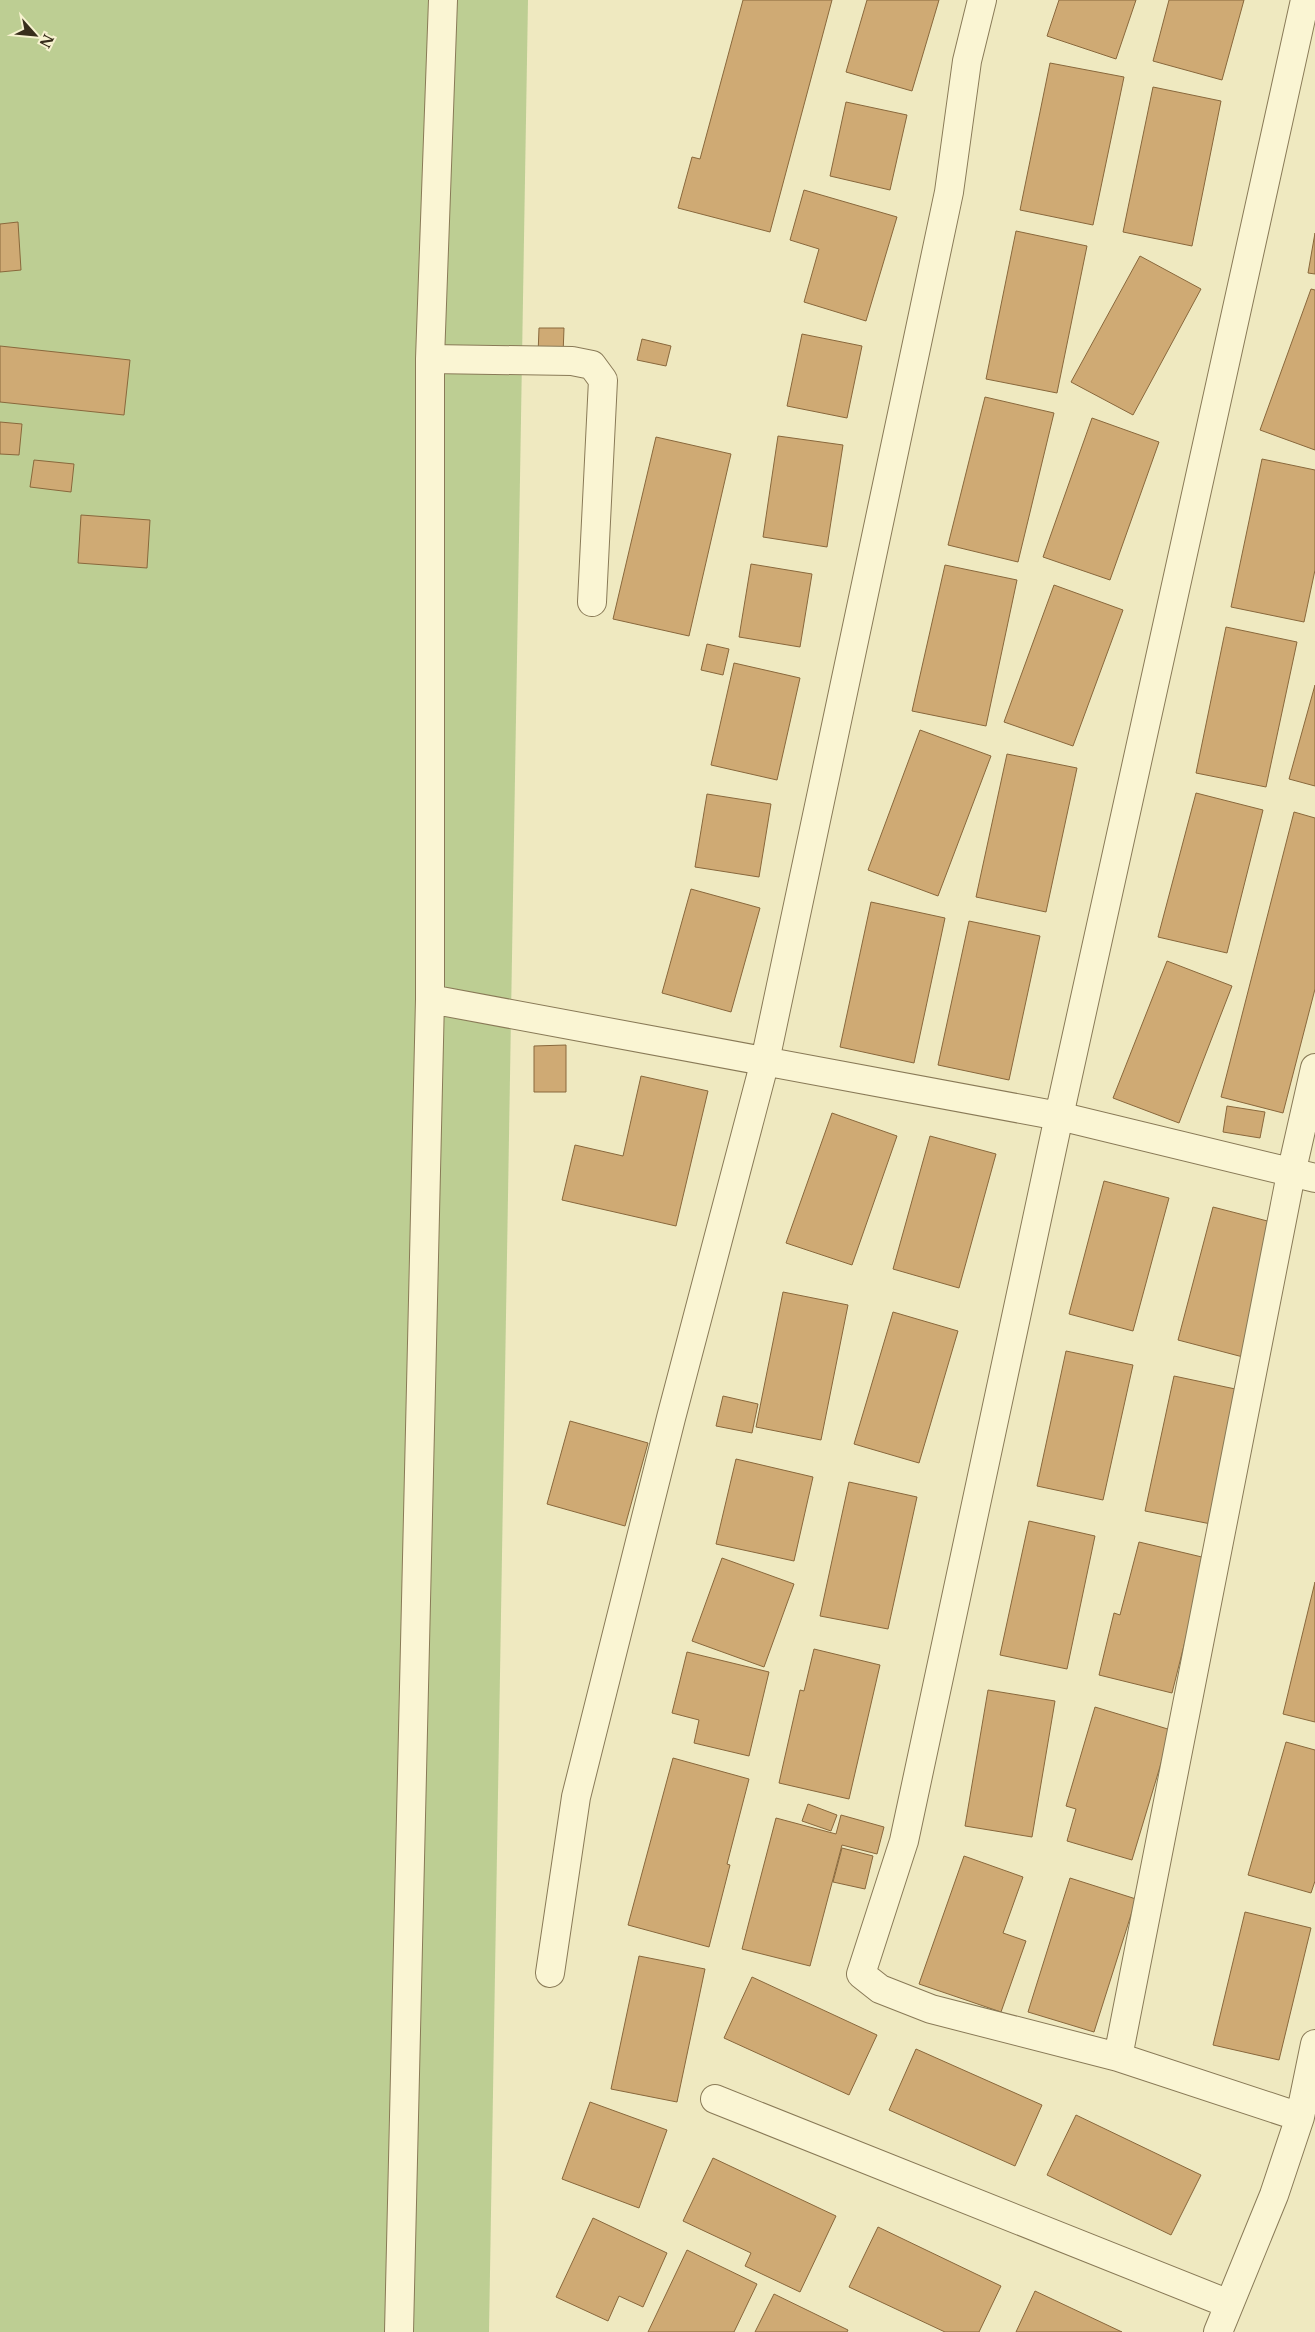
<svg xmlns="http://www.w3.org/2000/svg" width="1315" height="2332" font-family="'Libre Baskerville',serif">
  <style>
    .green { fill: #bdce93 }
    .building { fill: #cfaa74; stroke: #89683c }
    .lines { fill: none; stroke-linecap: round; stroke-linejoin: round }
    .minor-casing { stroke: #897a57; stroke-width: 30 }
    .minor { stroke: #faf5d3; stroke-width: 28 }
  </style>
  <rect width="100%" height="100%" fill="#efe9c0"/>
  <path class="green" d="M0,0H528L489,2332H0Z"/>
  <path class="building" d="M743,0H832L770,232L678,208L692,157L700,159Z
    M867,0H939L912,91L846,72Z
    M1059,0H1136L1116,59L1047,36Z
    M1169,0H1244L1222,80L1153,61Z
    M1050,63L1124,77L1093,225L1020,210Z
    M1153,87L1221,101L1192,246L1123,232Z
    M846,102L907,115L890,190L830,176Z
    M804,190L897,217L866,321L804,302L819,249L790,240Z
    M18,222L21,270L0,272V224Z
    M1016,231L1087,246L1057,393L986,379Z
    M1315,233V274L1308,273Z
    M1140,256L1201,289L1133,415L1071,382Z
    M1311,289L1315,290V450L1260,430Z
    M539,328H564L563,355H538Z
    M802,334L862,346L847,418L787,406Z
    M642,339L671,346L666,366L637,360Z
    M0,346L130,360L124,415L0,402Z
    M985,397L1054,413L1018,562L948,545Z
    M1092,418L1159,442L1110,580L1043,557Z
    M0,422L22,424L19,455L0,454Z
    M778,436L843,445L827,547L763,537Z
    M656,437L731,454L689,636L613,619Z
    M1262,459L1315,470V570L1304,622L1231,607Z
    M34,460L74,464L71,492L30,487Z
    M81,515L150,520L147,568L78,563Z
    M751,564L812,574L800,647L739,637Z
    M945,565L1017,580L986,726L912,711Z
    M1054,585L1123,610L1073,746L1004,722Z
    M1226,627L1297,642L1266,787L1196,773Z
    M707,644L729,649L723,675L701,670Z
    M734,663L800,678L777,780L711,765Z
    M1315,685V786L1289,779Z
    M920,730L991,756L938,896L868,870Z
    M1007,754L1077,768L1046,912L976,897Z
    M1196,793L1263,810L1227,953L1158,937Z
    M707,794L771,804L759,877L695,867Z
    M1294,812L1315,818V989L1283,1113L1221,1097Z
    M691,889L760,908L731,1012L662,993Z
    M871,902L945,918L914,1063L840,1047Z
    M969,921L1040,936L1009,1080L938,1065Z
    M1167,961L1232,986L1179,1123L1113,1098Z
    M566,1045V1092H534V1046Z
    M641,1076L708,1091L676,1226L562,1200L575,1145L623,1156Z
    M1227,1106L1265,1112L1260,1138L1223,1132Z
    M832,1113L897,1136L852,1265L786,1243Z
    M930,1136L996,1154L959,1288L893,1269Z
    M1104,1181L1169,1198L1133,1331L1069,1314Z
    M1213,1207L1279,1224L1243,1357L1178,1340Z
    M783,1292L848,1305L821,1440L756,1427Z
    M893,1312L958,1331L919,1463L854,1444Z
    M1066,1351L1133,1365L1103,1500L1037,1486Z
    M1174,1376L1240,1390L1211,1524L1145,1511Z
    M723,1396L758,1404L752,1433L716,1426Z
    M570,1421L648,1443L625,1526L547,1504Z
    M736,1459L813,1477L794,1561L716,1544Z
    M849,1482L917,1497L888,1629L820,1616Z
    M1029,1521L1095,1536L1067,1669L1000,1655Z
    M1139,1542L1206,1558L1172,1693L1099,1675L1114,1613L1120,1615Z
    M722,1558L794,1584L764,1667L692,1641Z
    M1315,1582V1722L1283,1714Z
    M814,1649L880,1665L849,1799L779,1783L800,1690L804,1691Z
    M687,1652L769,1672L749,1756L694,1743L699,1720L672,1713Z
    M988,1690L1055,1701L1032,1837L965,1826Z
    M1095,1707L1171,1730L1132,1860L1067,1841L1076,1809L1066,1806Z
    M1286,1742L1315,1750V1881L1311,1893L1248,1875Z
    M673,1758L749,1779L727,1864L730,1865L709,1947L628,1925Z
    M808,1804L837,1815L831,1831L802,1821Z
    M841,1815L884,1827L877,1854L842,1845L810,1966L742,1949L776,1818L836,1834Z
    M842,1848L873,1856L865,1889L833,1882Z
    M964,1856L1023,1877L1003,1933L1026,1941L1001,2012L919,1984Z
    M1070,1878L1136,1899L1094,2032L1028,2012Z
    M1245,1912L1311,1928L1279,2060L1213,2045Z
    M639,1956L705,1969L677,2102L611,2089Z
    M752,1977L877,2035L849,2095L724,2038Z
    M916,2049L1042,2105L1015,2166L889,2110Z
    M590,2102L667,2130L639,2208L562,2179Z
    M1076,2115L1201,2175L1171,2235L1047,2175Z
    M713,2158L836,2216L800,2292L745,2266L751,2253L683,2221Z
    M593,2218L667,2253L643,2307L619,2296L608,2321L556,2297Z
    M878,2227L1001,2286L979,2332H945L849,2287Z
    M687,2250L757,2284L734,2332H648Z
    M1035,2291L1122,2332H1016Z
    M774,2294L848,2330L847,2332H755Z"/>
  <g class="lines">
    <g class="minor-casing">
      <path id="minor" d="M430,359L572,361L592,365L603,380L592,602
        M430,999L1059,1116L1315,1178
        M550,1973L576,1797L671,1418L765,1061L949,192L967,61L982,0
        M1118,2057L1291,1174L1315,1068
        M715,2099L1229,2304
        M1300,2117L1118,2057L931,2009L880,1989L861,1974L904,1841L1059,1116L1305,0
        M399,2332L430,999V359L443,0
        M1218,2332L1274,2195L1300,2117L1315,2044"/>
    </g>
    <use href="#minor" class="minor"/>
  </g>
  <g transform="translate(35 35) rotate(117)" stroke="#f7f2d0" stroke-width="4" paint-order="stroke">
  <path d="M0-4L9 19L0 12L-9 19Z" fill="#382e1c"/>
  <text y="-8" font-size="14" font-weight="bold" text-anchor="middle" fill="#382e1c">N</text>
  </g>
</svg>
